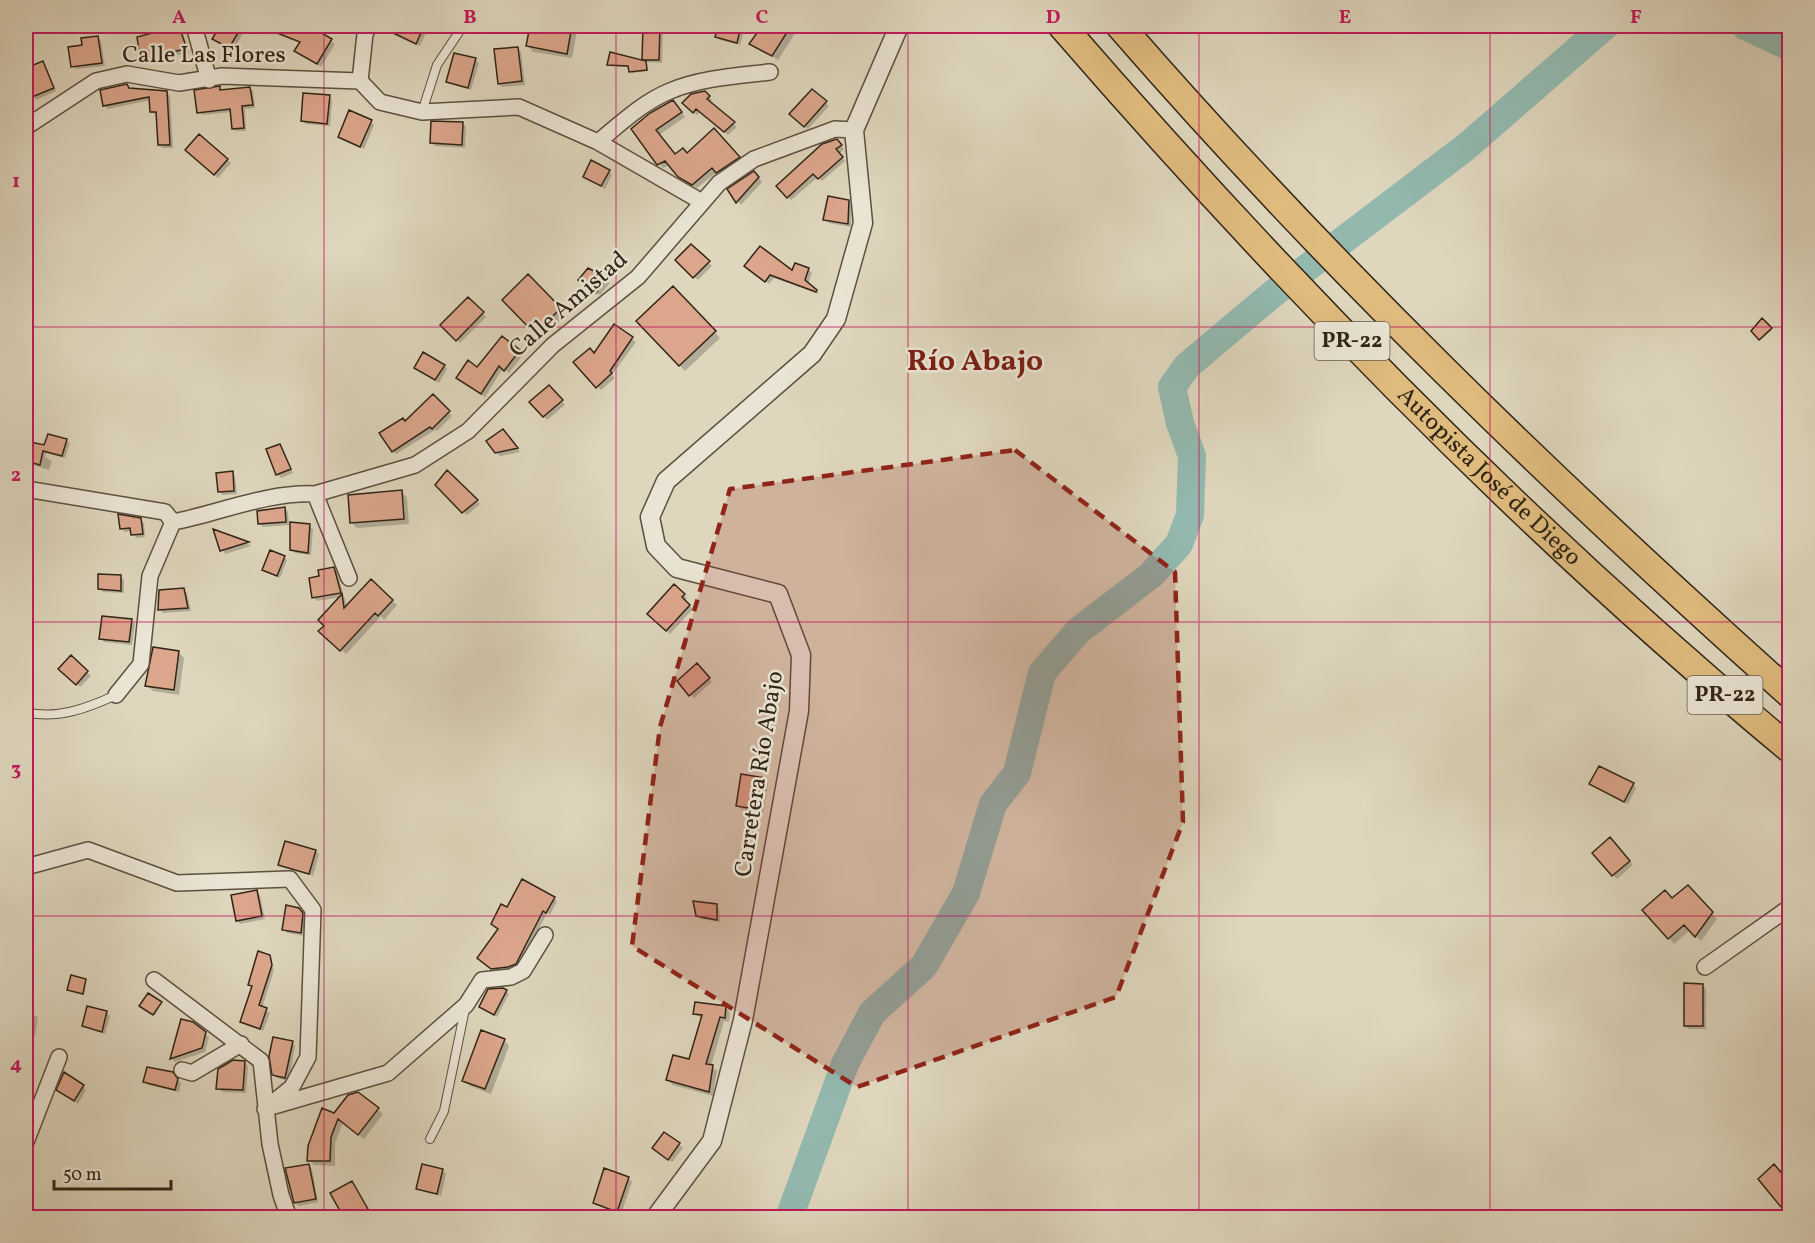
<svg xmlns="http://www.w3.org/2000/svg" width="1815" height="1243" font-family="Vollkorn,serif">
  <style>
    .shadow { fill: #0003 }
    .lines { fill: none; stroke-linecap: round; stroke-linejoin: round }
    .river { stroke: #93b9af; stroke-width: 28 }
    .building { fill: #dca68c; stroke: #302415; stroke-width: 1.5 }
    .service-casing { stroke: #5c503f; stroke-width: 10 }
    .minor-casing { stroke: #5c503f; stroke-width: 18 }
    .tertiary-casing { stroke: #5c503f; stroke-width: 21 }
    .motorway-casing { stroke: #302415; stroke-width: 30 }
    .service { stroke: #eae4d4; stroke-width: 8 }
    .minor { stroke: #eae4d4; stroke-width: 15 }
    .tertiary { stroke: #eae4d4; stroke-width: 18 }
    .motorway { stroke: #dfbb7e; stroke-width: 27 }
    .marked { fill: #8f2418; fill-opacity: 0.2; stroke: #8f2418; stroke-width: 4.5; stroke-dasharray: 12 8; stroke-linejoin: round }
    .grid { fill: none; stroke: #c2185b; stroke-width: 1.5; stroke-opacity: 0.55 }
    .labels { text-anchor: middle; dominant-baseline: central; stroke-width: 5; stroke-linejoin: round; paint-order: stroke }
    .shield { fill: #eae4d4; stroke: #685e4e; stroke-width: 1.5 }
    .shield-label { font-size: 22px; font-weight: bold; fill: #302415 }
    .street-label { font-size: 24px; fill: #302415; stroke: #eae4d4 }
    .district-label { font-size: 30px; font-weight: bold; fill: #7a1f14; stroke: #eae4d4 }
    .neatline { fill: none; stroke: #c2185b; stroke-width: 2 }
    .grid-label { font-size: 20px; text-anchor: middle; font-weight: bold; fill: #c2185b }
  </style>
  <rect width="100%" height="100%" fill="#ded6bd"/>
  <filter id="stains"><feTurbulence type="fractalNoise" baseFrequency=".00333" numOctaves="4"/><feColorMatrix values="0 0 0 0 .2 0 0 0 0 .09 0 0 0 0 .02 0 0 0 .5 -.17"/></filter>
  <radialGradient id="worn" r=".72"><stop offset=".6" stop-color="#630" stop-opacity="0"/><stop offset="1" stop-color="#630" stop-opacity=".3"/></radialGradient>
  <path class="shadow" d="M222,26H247L233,51L214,39Z
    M256,26H307L335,44L321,67L300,54V43Z
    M394,26H429L420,46L394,35L391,32Z
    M531,26H578L572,58L533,52L528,46Z
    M644,26L663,28L662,63L647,62L644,59Z
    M719,26H745L740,45L720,40L717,37Z
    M766,26H800L778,60L759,48Z
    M178,27L189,53L145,60L141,57Z
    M98,38L101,41L105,66L76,69L73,66L84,46Z
    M518,48L521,52L525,85L502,87L499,84Z
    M611,54L647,63L648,71L632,73L630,67L610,66Z
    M475,60L479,63L471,90L448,81Z
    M43,63L56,91L36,100L26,78V70Z
    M219,88L223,91L250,88L253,91L255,108L245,109L246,131H236L233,128L232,112L202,115L199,112Z
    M131,90L167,92L170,96L173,148H163L159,145L158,115L151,112V100L108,109L104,105Z
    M812,91L829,106L808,129L791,114Z
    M705,92L712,100L710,103L737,127L728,135L701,112L697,115L684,103Z
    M329,97L332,100L330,126L306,124L302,121Z
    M677,106L685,117L659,135L675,156L687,154L714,130L743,161L721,176L717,172L697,188L684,181L670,165L663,168L633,129Z
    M371,122L374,125L364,149L339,136Z
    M463,124L466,127L465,148L435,146L431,143Z
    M199,136L231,163L218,178L190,154Z
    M836,141L844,149L839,154L845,161L822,181L818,177L791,200L778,186Z
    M609,171L612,175L605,189L584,176Z
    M758,176L762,182L741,205L729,190Z
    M849,201L852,205L851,227L829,223L825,219Z
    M691,246L712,266L698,280L677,260Z
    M750,269L792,273L808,269L812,273L808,284L820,294L774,278L769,284Z
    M588,270L610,283L600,295L584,284Z
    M528,276L566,315L541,338L504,300Z
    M673,289L720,338L685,371L638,321Z
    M468,299L486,317L460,343L442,325Z
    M1762,320L1772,330L1761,340L1753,331Z
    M615,326L636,342L612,375L615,378L601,390L576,362L594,355Z
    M502,338L523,355L509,373L503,368L485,397L458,378L478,369Z
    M444,366L447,369L439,383L419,371Z
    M553,390L565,405L547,420L532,402Z
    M433,396L452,416L437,431L435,430L396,454L393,451L406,422Z
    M506,434L520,452L500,456L496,452Z
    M66,440L70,443L65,458L46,453L45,457L52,461L49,470L26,463L27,443L45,447Z
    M280,445L293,473L281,478L277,474Z
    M232,473L235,476L237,494L223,495L220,492Z
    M447,473L480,504L467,515L437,485Z
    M401,492L407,497L409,524L357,528L351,522Z
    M285,508L288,512L289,525L263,527L259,523Z
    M140,519L144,523L145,537L136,538L132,531L125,532L121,528Z
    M309,526L313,529L311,555L295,553L292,549Z
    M216,531L248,544L251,546L225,554Z
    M284,557L287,560L280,578L264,570Z
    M333,568L337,572L347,607L371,582L397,605L384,620L381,616L346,654L321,631L341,597L317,601L314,598L310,579L321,577Z
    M121,577L124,580V593L103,592L99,589Z
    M674,586L687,598L684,601L693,609L670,634L649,614Z
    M183,590L187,593L191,611L163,613L159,609Z
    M131,621L135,624L132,645L104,642L101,638Z
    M178,652L184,658L179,695L153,691L147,685Z
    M71,657L91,676L80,687L60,668Z
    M696,666L712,682L694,698L679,682Z
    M765,780L768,783L763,813L741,809L737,805Z
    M1591,784H1633L1636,788L1628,804Z
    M1613,843L1633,865L1617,879L1594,853Z
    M315,851L319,854L313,876L279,864Z
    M257,892L260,895L265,919L240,924L237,920Z
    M1694,892L1717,919L1701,941L1690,930L1674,944L1669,938L1673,900Z
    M554,898L557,901L550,915L547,913L519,967L496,972L482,961L508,909Z
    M716,906L719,909L720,922L701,919L697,915Z
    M302,913L306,918L304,936L287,933L284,929Z
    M269,956L274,970L262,1008L270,1013L263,1031L242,1022L253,988L250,984Z
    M86,980L84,995L69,990Z
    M1703,985L1706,989V1029H1689L1685,1026Z
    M506,991L509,994L497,1017L481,1007Z
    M161,1003L155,1015L142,1007Z
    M725,1008L730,1012L729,1022L724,1021L711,1066L717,1071L713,1096L673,1085L668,1080L690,1061L703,1019L695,1014Z
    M26,1012L38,1017L35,1036L26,1035Z
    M107,1013L110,1016L105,1034L83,1026Z
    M182,1021L209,1037L205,1052L175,1062L172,1059Z
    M504,1040L509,1046L491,1094L470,1086L464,1080Z
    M292,1043L295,1046L289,1081L277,1078L274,1075Z
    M244,1062L248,1066L246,1093L222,1092L218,1088Z
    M172,1074L181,1083L179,1092L148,1085L145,1082Z
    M83,1086L86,1090L78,1104L58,1090Z
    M358,1093L383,1114L364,1139L343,1123L335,1143V1166L314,1165L309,1160L334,1115Z
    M664,1134L683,1148L672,1162L657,1151Z
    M309,1165L312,1169L318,1202L299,1206L295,1202Z
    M442,1170L446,1174L441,1196L418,1188Z
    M628,1178L632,1182L621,1214L594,1203Z
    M358,1194L371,1215L367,1218H330Z"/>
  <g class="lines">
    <path class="river" d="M1745,26L1790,47
      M789,1218L845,1064L872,1013L924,966L966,893L993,804L1017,773L1042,673L1078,631L1151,575L1179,544L1190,515L1192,456L1180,423L1172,387L1187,366L1275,292L1466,147L1605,26"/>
  </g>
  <path class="building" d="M179,26L187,49L140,58L137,37Z
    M220,26H242L229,48L212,39Z
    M260,26H310L332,39L317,64L294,51L300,42Z
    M379,26H424L416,44Z
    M530,26H572L567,54L526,46Z
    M643,26H660L659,60H642Z
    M718,26H741L737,43L715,37Z
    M762,26H791L772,56L749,44Z
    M98,36L102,63L71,67L68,47L82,45L81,38Z
    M518,47L522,81L498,84L494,49Z
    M610,52L646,61L647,70L629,72L628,66L607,65Z
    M454,53L476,58L468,88L446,82Z
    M43,61L54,88L32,97L26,82V68Z
    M127,84L129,88L167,91L170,145H158L156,112H150L149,97L103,106L100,90Z
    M220,86V90L250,87L253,105L242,106L244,128L232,129L230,109L197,113L194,90Z
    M812,89L827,101L804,127L789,114Z
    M705,91L710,96L707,99L735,122L724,132L696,109L693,113L682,103L691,94Z
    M303,93L330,95L327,124L301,121Z
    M673,100L682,112L656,130L675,154L683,148L687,153L714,128L740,157L716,173L712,168L692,185L678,177L665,161L657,165L631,129L650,113Z
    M349,110L372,120L360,147L338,137Z
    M431,121L463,122L462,145L430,143Z
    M199,134L228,159L214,175L185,150Z
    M837,139L842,145L836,149L843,157L818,179L813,174L787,198L776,186L822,144Z
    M591,160L610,170L601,186L583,177Z
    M754,171L759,177L736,203L727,189Z
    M828,196L849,200L848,224L823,220Z
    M691,244L710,261L693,278L675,260Z
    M760,246L792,270L795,263L809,268L805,280L817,290L816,292L770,275L765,282L744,266Z
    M588,268L607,278L596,293L578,280Z
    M528,274L561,308L535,334L502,300Z
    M673,286L716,331L679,366L636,321Z
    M468,297L484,312L456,341L440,325Z
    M1762,318L1772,328L1759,340L1751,331Z
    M614,324L633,337L610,371L612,373L596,388L573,362L590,348L594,353Z
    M502,336L520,350L504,371L499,366L481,394L456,378L468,360L477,367Z
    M423,352L445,365L435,380L414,368Z
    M549,385L563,400L543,417L529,402Z
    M433,394L450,411L432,429L430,427L392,452L379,433L403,418L405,421Z
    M503,429L518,448L495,453L486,441Z
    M48,434L67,439L62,456L43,451L40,465L26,461V441L44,445Z
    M280,444L291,469L276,475L266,449Z
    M447,470L478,500L462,513L435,485Z
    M233,471L234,491L218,492L216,473Z
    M402,490L404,519L350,523L348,495Z
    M285,507L286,522L258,524L257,511Z
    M118,514L141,518L143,534L131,535L130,528L120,529Z
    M290,522L310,524L308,553L290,550Z
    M213,529L249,542L220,551Z
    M270,550L285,556L277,576L262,570Z
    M334,567L341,593L312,598L309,578L319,576L318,570Z
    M98,574L121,575V591L98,589Z
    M371,579L393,600L378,616L375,613L340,651L318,631L324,626L318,620L342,594L344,608Z
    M674,584L685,594L682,597L690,605L666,631L647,614Z
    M184,588L188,608L158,610L159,590Z
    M102,616L132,619L129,642L99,639Z
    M153,647L179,651L174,690L145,686Z
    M71,655L88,671L76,685L58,669Z
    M697,663L710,678L689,696L677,681Z
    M1599,766L1634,783L1624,802L1589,784Z
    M741,774L765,778L760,810L736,806Z
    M1610,837L1630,861L1612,876L1592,853Z
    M285,841L316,850L309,874L278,865Z
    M522,879L555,897L546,913L543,911L516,964L508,967L491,969L477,958L498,929L491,924L501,904L507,907Z
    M1688,885L1713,912L1695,937L1684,925L1668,939L1642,910L1665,890L1672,898Z
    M257,890L262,916L236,921L231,895Z
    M693,901L717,904V920L696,916Z
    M286,905L299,908L303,913L301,933L282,930Z
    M258,951L270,955L272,965L259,1005L267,1008L260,1029L240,1022L252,986L248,985Z
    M71,975L86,979L83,994L67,990Z
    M1684,983L1703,984V1026H1684Z
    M503,988L507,990L494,1015L479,1007L488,989Z
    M148,993L162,1002L153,1015L139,1006Z
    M695,1002L726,1006L725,1018L720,1017L706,1064L713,1065L709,1092L666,1080L673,1055L689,1059L702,1015L693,1014Z
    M87,1006L107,1011L102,1032L82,1026Z
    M181,1019L193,1022L206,1032L202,1048L170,1059Z
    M481,1030L505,1039L485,1089L462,1081Z
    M273,1037L293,1041L285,1078L272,1075L269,1056Z
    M233,1060L245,1061L243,1090L216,1089L218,1069Z
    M147,1067L173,1072L178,1079L175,1090L143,1082Z
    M64,1072L84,1085L74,1101L56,1090Z
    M358,1092L379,1108L358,1135L338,1119L331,1137L330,1161H307L308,1146L322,1108L334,1113L348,1095Z
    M664,1132L680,1143L668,1160L652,1148Z
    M309,1164L316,1199L294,1203L285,1168Z
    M422,1164L443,1169L437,1194L416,1189Z
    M1774,1164L1790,1183V1218L1758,1179Z
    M604,1168L629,1177L617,1212L593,1203Z
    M352,1181L369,1211L357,1218H344L330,1193Z"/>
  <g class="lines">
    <g class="service-casing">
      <path id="service" d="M422,112L437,65L463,26
        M26,712C56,720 88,708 116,695
        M430,1139L444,1111L465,1009"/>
    </g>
    <g class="minor-casing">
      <path id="minor" d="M194,26L209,80
        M360,81L380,102L422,112L519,107L598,142L702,202
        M360,81L365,34L369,26
        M26,127L96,81L127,74L179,83L222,76L360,81
        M598,142C620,124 643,102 670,91C701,78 736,76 770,72
        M26,489L165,512L173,522C220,513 266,492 315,494L415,465L468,431L553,345L638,277L719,183L754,159L835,129L854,130
        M315,494L349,578
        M116,695L141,664L150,576L173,522
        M26,867L88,850L177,883L290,879L313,910L308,1057L292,1087L265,1109
        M1705,967L1790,907
        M154,980L261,1061L270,1144L281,1195L289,1218
        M182,1070L192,1073L241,1044
        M274,1106L388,1073L466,1005L482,980L511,977L523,971L545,935
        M26,1142L59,1057"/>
    </g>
    <g class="tertiary-casing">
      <path id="tertiary" d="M655,1218L712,1141L743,1020L799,711L801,655L778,594L677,568L656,546L650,517L666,481L812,354L836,319L863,223L854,130L899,26"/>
    </g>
    <g class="motorway-casing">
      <g id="motorway">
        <path id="s1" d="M1062,26C1285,283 1527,531 1790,749"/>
        <path d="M1120,26C1327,264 1554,483 1790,694"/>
      </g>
    </g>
    <use href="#service" class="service"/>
    <use href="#minor" class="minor"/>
    <use href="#tertiary" class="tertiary"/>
    <use href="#motorway" class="motorway"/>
  </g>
  <path class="marked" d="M1015,450L1175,572L1183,822L1116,997L857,1087L632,946L660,727L730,489Z"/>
  <path class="grid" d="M324,26V1218M616,26V1218M908,26V1218M1199,26V1218M1490,26V1218M26,327H1790M26,622H1790M26,916H1790"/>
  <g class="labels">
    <g class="shield">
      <rect x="1314.5" y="322" width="75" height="38" rx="4.5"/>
      <rect x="1687.5" y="676" width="75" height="38" rx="4.5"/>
    </g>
    <g class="shield-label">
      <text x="1352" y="341">PR-22</text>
      <text x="1725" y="695">PR-22</text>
    </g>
    <g class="street-label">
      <text x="204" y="56">Calle Las Flores</text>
      <text transform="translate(569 305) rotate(-41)">Calle Amistad</text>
      <text stroke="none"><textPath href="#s1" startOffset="621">Autopista José de Diego</textPath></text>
      <text transform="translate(760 774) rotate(-81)">Carretera Río Abajo</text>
    </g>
    <g class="district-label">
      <text x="975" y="362">Río Abajo</text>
    </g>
  </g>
  <rect width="1815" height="1243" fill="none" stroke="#ded6bd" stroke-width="66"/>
  <path d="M54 1180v9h117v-9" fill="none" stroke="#302415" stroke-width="3"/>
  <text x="63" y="1180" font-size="18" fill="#302415" stroke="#eae4d4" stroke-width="4.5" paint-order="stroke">50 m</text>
  <rect x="33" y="33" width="1749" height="1177" class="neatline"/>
  <g class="grid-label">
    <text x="179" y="23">A</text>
    <text x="470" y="23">B</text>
    <text x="762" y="23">C</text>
    <text x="1053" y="23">D</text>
    <text x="1345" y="23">E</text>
    <text x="1636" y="23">F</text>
    <text x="16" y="187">1</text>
    <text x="16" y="481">2</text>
    <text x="16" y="775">3</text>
    <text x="16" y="1070">4</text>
  </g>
  <rect width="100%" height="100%" filter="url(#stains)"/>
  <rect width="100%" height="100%" fill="url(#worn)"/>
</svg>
